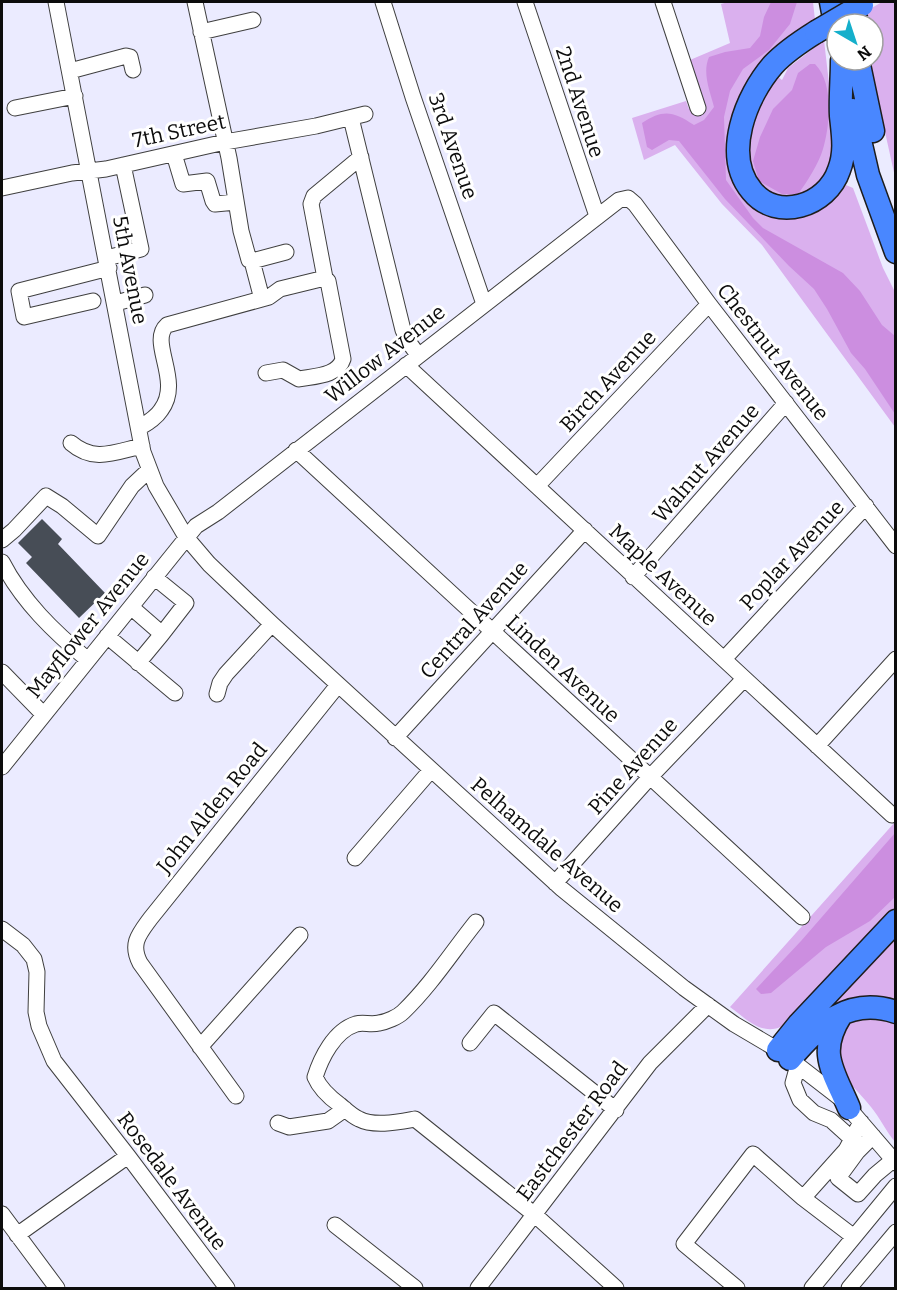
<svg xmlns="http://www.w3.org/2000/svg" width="897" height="1290" font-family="Bitter,serif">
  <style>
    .green { fill: #dab0ee }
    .forest { fill: #cc8ee0 }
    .building { fill: #474d56 }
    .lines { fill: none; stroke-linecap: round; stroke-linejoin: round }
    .minor-casing { stroke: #3f3f3f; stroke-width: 17 }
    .highway-casing { stroke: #1d1d1d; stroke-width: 25 }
    .minor { stroke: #fff; stroke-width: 15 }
    .highway { stroke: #4987ff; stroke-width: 22 }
    .highway-bridge-casing { stroke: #1d1d1d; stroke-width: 25; stroke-linecap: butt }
    .highway-bridge { stroke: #4987ff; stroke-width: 22 }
    .labels { text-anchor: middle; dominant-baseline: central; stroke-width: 6; stroke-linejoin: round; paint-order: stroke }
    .street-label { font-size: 21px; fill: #0c0c0c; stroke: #fff }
  </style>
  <rect width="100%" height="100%" fill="#ebebff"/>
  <path class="green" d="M728,2H813L815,20L778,46L759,64L741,97L729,143L763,212C771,214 782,219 791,219C813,219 834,203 846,185L853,188L883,268L895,292V427L762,245L722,204L675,145L644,160L632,118L686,101L689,109L698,110L704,108L690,60L730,43L721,4Z
    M882,2H895V177L869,60H873V24H863V13Z
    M824,40L837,153L814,194L778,199L752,181L745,146L753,115L776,75L782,80L788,68Z
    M895,822V913L783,1026C761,1036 748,1020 730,1007Z
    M895,932V1006L826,1008Z
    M862,1016L889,1020L895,1023V1142C886,1131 880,1118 871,1107C854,1085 837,1078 839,1047C840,1027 844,1024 862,1016Z"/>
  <path class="forest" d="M771,2H797L790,24L769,50L743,69L730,91L724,117L726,180L753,218L763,228L843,273L860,291L882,325L895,336V414L865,369L851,353L827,309L814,289L789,266L725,199L679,141L669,140L652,150L647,147L642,123C663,109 673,111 694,125L704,120L714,107C710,91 702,73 709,57L725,52L750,48L760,36L764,17Z
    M810,64H815C834,83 830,125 823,149C819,163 807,182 798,194H782L759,181L753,161L760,137L773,109L792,90L798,73Z
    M895,833V897L870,921L826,947L771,993L761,994L756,989L801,941Z"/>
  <path class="building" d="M42,519L62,539L58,544L105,593L79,618L26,563L32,557L18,543Z"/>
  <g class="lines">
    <g class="minor-casing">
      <path id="minor" d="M56,2L143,452L156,486L186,537L209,564L272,624L562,889L684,988L734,1024L778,1050L840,1098L896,1163
        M195,2L229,158L241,231L249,260L252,261L286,252
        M383,2L413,97L484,304
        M525,2L597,216
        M663,2L698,108
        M201,32L253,20
        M70,71L126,56L130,57L133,70
        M15,108L75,96
        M351,118L403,330L408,341L418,355
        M174,154L183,184L207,181L213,201L215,204L236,202
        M2,188L72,173L106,169L225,142L316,126L365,114
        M107,258L141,249L123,165
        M252,261L262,299
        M325,278L311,204L314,196L361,157
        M93,301L24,317L19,291L109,268
        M116,303L145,295
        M406,365L892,815
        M139,428C147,423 156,418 161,410C183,381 148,342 167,325L269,297L280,289L325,278L328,281L343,359C338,376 315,376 299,379L283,370L266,373
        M71,443C94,463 115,452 142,446
        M296,450L802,917
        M537,486L709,304
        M2,540L14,530L46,496L62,506L98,536L132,486L149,470
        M2,562C22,601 54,632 88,660
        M154,577L186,603L162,634
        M633,577L786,403
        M131,607L162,634L138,663
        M107,636L175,693
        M724,659L866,506
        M2,672L43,714
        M217,694L220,683L226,674L272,624
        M395,738L585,530
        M817,746L896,659
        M2,767L196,526L218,512L619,200L628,198L635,204L709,304L896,546
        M355,858L431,770
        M555,883L650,777L744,679
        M476,922C452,952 431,985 403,1012C398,1017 386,1022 379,1023C371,1025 363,1022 356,1024C334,1031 321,1058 315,1077C320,1089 329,1097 340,1105C345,1109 352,1116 359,1119C374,1127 398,1122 415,1119L535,1215L616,1288
        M2,929L23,945L34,959L37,972L36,1012L39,1026L54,1061L128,1156L227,1288
        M470,1043L494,1013L616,1110
        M200,1047L300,935
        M798,1065L793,1083L800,1100L814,1113L831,1120L852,1139
        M236,1096L140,963C130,944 139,934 150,919L338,685
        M278,1123L289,1127L328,1121L345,1109
        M873,1136L857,1152L838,1178L858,1194L875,1175L893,1160
        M803,1198L854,1237
        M2,1214L57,1288
        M335,1225L415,1288
        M17,1235L128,1156
        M478,1288L650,1063L708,1005
        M737,1288L684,1244L753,1154L803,1198L846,1150L861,1122
        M812,1288L896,1186
        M849,1288L896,1232"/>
    </g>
    <g class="highway-casing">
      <path id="highway" d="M831,2L837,34
        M816,32C800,42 785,52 773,65C746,96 722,155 752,191C777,222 827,206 839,170C846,152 843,135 841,116C840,98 842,79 842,61
        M858,60L873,131
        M853,110L868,175L896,252
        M841,1015C817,1053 833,1070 849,1108
        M778,1050L799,1024L896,921
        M790,1059C819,1025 848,996 896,1012"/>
    </g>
    <use href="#minor" class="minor"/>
    <use href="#highway" class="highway"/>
    <g class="highway-bridge-casing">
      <path id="highway-bridge" d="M816,32L862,5"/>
    </g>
    <use href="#highway-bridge" class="highway-bridge"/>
  </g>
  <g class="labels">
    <g class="street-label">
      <text transform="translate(580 102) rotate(72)">2nd Avenue</text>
      <text transform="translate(179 131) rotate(-12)">7th Street</text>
      <text transform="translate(453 146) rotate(71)">3rd Avenue</text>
      <text transform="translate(130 270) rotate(79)">5th Avenue</text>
      <text transform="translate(773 352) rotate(52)">Chestnut Avenue</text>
      <text transform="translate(385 354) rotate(-38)">Willow Avenue</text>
      <text transform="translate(608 381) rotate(-47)">Birch Avenue</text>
      <text transform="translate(706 463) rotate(-49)">Walnut Avenue</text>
      <text transform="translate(792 555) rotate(-47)">Poplar Avenue</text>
      <text transform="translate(663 575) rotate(43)">Maple Avenue</text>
      <text transform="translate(474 620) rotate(-48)">Central Avenue</text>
      <text transform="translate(88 625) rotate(-51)">Mayflower Avenue</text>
      <text transform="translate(563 669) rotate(43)">Linden Avenue</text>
      <text transform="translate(633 766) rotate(-48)">Pine Avenue</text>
      <text transform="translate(212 808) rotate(-51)">John Alden Road</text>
      <text transform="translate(547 845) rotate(41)">Pelhamdale Avenue</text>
      <text transform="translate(572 1131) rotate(-53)">Eastchester Road</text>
      <text transform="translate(172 1181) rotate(53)">Rosedale Avenue</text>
    </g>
  </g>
  <rect width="897" height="1290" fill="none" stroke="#0c0c0c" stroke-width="6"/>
  <g transform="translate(855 42) rotate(141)"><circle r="28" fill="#ffffff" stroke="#9e9e9e" stroke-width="1.5"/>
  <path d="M0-4.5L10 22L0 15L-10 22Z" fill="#15afcb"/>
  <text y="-9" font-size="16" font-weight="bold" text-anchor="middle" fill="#0c0c0c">N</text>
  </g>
</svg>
